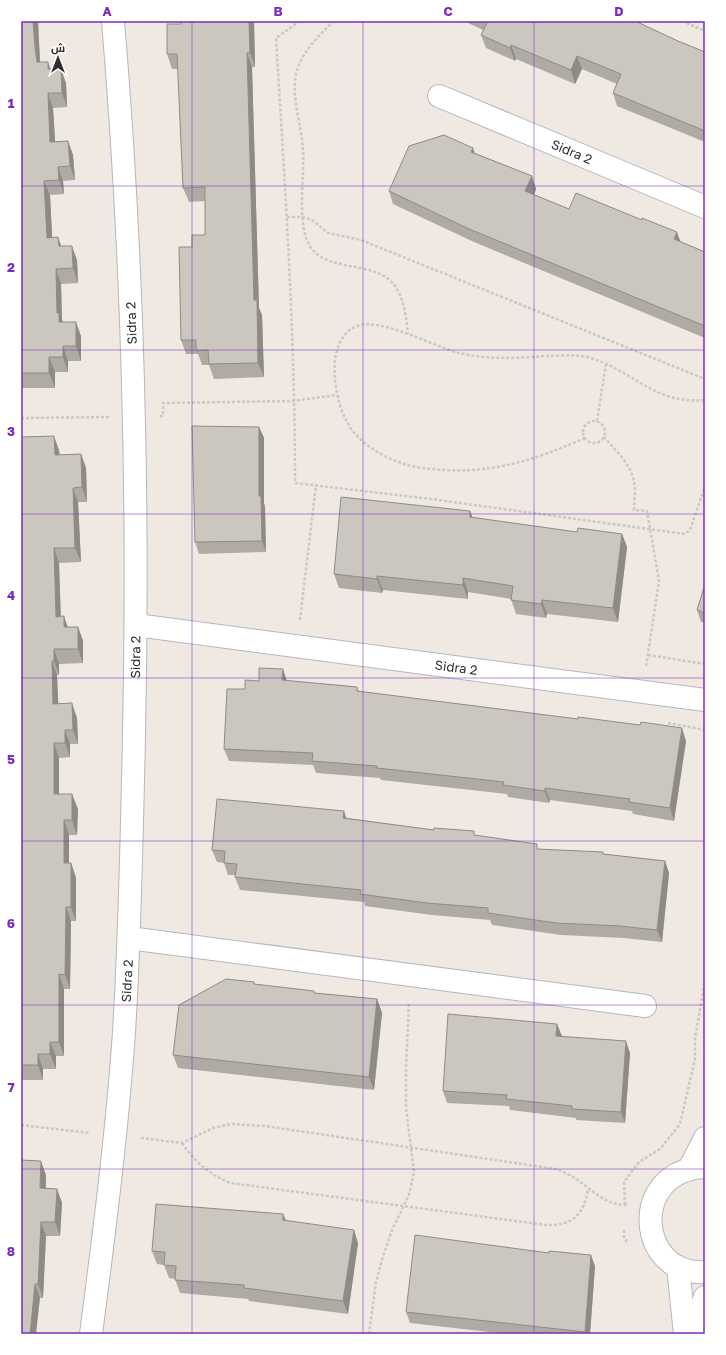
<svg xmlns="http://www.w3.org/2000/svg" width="726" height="1355" font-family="'Golos Text',Cairo,sans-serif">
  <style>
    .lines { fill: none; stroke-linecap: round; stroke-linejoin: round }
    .minor-casing { stroke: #b4b7c1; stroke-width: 24 }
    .path { stroke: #c9c9c9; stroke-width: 2.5; stroke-dasharray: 3 2; stroke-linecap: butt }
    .minor { stroke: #fff; stroke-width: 22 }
    .wall { fill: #afaba4 }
    .shaded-wall { fill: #8e8b86 }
    .building { fill: #cbc7bf; stroke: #8e8b86 }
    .grid { fill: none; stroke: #7b2cbf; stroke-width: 1; stroke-opacity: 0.55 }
    .labels { text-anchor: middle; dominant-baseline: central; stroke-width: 4; stroke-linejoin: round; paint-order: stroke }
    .street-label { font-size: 13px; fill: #2e2e2e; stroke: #fff }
    .neatline { fill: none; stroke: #7b2cbf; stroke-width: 1.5 }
    .grid-label { font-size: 13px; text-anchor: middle; font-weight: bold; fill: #7b2cbf }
  </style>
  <rect width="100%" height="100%" fill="#efe9e1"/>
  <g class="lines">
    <g class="minor-casing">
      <g id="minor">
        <path id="s1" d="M439,96L705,207"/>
        <path id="s2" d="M136,625L705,700"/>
        <path d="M129,938L645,1006"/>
        <path d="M705,1167C627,1171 638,1277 705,1272"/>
        <path d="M689,1169L705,1138"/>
        <path d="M678,1267L685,1334"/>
        <path id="s3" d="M91,1334C104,1234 117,1133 124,1032C130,933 132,834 134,734C139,496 133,258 113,21"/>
        <path d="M692,1334L705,1297"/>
      </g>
    </g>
    <path class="path" d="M300,21L276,38C285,186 295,334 295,483L431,499L685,534L690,530L705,486
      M334,21C319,35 300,54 296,74C291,98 302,126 303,150C305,175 296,225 310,246C329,276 381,257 398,291C405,304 406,319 408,333
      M682,21L705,31
      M287,217H303L312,220L328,233L361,240L705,379
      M160,416H163V403L293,401L336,395
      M21,418L109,417
      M597,421L606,364
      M583 432a11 11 0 1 1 22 0a11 11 0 1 1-22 0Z
      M604,437C615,450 631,464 634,482C636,490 634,501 634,510L647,511L659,581L646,667
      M585,438C537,459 496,473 443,470C431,469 416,468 404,464C385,458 364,446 352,430C334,406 322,340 357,326C381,317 435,347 459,353C488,360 517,358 546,356C559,356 574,354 587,357C631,368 653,405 705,400
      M300,620L316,485
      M648,655L705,664
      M668,723L705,730
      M21,1125L90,1133
      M141,1138L182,1143L213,1128L231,1124L265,1126L556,1169C562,1171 568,1174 573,1177C591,1188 604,1206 628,1205
      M182,1143C195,1162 209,1174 230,1183L546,1225C572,1226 584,1215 588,1189
      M625,1205L624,1182L639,1162L660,1149L680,1124L695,1059V1038L705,981
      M624,1230V1238L627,1242
      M369,1334L376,1282L383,1256L392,1230L409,1195L414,1172L406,1108V1069L409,1002"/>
    <use href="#minor" class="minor"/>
  </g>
  <path class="wall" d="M21,21H38L40,62L51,69L66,83L67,107L53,108L55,142L68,141L73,155L75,180L63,181L64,194L50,195L52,238L58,237L61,246L77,260L78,283L61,284L62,320L63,322L81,336V361H68V372H55V388H21Z
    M254,21L255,67H252L259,308L262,315L264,377L214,379L209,365H202L198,354H186L181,340L192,247L205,235V201L189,202L183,188L178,69H172L167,54Z
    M467,21H635L678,41L705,52V142L617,106L613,93L617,84L582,69L575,84L516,59L515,61L486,48L481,35L483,30L468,23Z
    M475,153L532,176L536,189L534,195L569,209L681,242L705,252V338L474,242L393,204L389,191Z
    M259,427L264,438V503L265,507L266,552L199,554L195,542Z
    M21,437L59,450L60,455L81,454L86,468L87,502H78L81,562L59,563L61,616L68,627H78L83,641V663L59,664V675H57L58,704L77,718L78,744H70V757L59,758V794L78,809L77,835H69V863H71L76,878V921H71L70,989H64V1056H56V1069H43V1080H21Z
    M470,511L473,518L577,532L622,534L627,547L618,622L547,614L546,618L516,614L511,599L468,592V599L383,590L382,593L339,588L334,574Z
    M705,584V623L701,622L697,610Z
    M259,681H287L357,687L359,692L686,741L674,821L633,814L632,811L550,800L549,803L508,797L507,794L381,780L380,778L316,773L313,765L229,761L224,749L245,689Z
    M347,818L476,836L539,849L604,854L665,861L669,873L662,942L624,938L561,935L492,925L490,920L432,915L365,906L364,902L240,890L235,877V875H228L224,863L217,862L212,850Z
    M254,982L255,984L314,993L377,999L382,1013L374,1090L178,1068L173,1055Z
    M557,1024L561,1036L630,1053L625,1123L576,1120V1118L510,1110L509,1106L447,1103L443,1091Z
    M46,1175V1188L57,1189L62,1203L60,1236H46L43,1298H40L21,1334Z
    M283,1214L286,1220L358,1243L348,1314L249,1301L248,1299L180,1293L175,1279L169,1278L164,1265L157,1264L152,1251Z
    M595,1266L590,1334H507L410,1323L406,1312Z"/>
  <path class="shaded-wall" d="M33,21H38L40,62L42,77L37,62L35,47Z
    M249,21H254L255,67L250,52Z
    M511,45L516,59L515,61L510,48Z
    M247,53L252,67L259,308L262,315L264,377L258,363L254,300Z
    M577,56L582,69L575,84L571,70Z
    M48,62L53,76L48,69Z
    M61,69L66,83L67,107L62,93Z
    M48,93L53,108L56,156L50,142Z
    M68,141L73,155L75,180L70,166Z
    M473,148L478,162L471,152Z
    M58,167L63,181L64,194L59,180Z
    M532,176L536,189L530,205L525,191Z
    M44,181L50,195L53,252L47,238Z
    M677,232L682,246L674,239Z
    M58,237L63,252L59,246Z
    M72,246L77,260L78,283L73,268Z
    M56,269L61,284L62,320L65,327L59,322L57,313Z
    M76,322L81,336V361L76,346Z
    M63,346L68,361V372L63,357Z
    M49,357L55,372V388L49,373Z
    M259,427L264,438V503L265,507L266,552L262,541L259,496Z
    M54,436L59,450L60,469L55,455Z
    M81,454L86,468L87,502L82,487Z
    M73,488L78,502L81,562L75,548Z
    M470,511L475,525L470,517Z
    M622,534L627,547L618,622L613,608Z
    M54,548L59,563L61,631L56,617Z
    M377,576L383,590L382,593L377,579Z
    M463,578L468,592V599L463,585Z
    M542,600L547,614L546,618L541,604Z
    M64,616L69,631L64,627Z
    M78,627L83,641V663L78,649Z
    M54,649L59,664V675L54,661Z
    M52,661L57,675L59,719L53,704Z
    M283,669L287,681L282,680Z
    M72,703L77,718L78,744L73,730Z
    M682,728L686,741L674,821L670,808Z
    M65,730L70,744V757L65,743Z
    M54,743L59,758V809L54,794Z
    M545,788L550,800L549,803L545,791Z
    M72,794L78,809L77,835L72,820Z
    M344,811L348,823L343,818Z
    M64,820L69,835V878L64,863Z
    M665,861L669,873L662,942L657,930Z
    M71,863L76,878V921L71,907Z
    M66,907L71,921L70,989L65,975Z
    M59,974L64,989V1056L59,1042Z
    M377,999L382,1013L374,1090L369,1077Z
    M557,1024L562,1036L560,1047L556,1036Z
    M626,1041L630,1053L625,1123L621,1112Z
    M50,1042L56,1056V1069L50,1054Z
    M38,1054L43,1069V1080L38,1065Z
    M41,1161L46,1175L45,1202L40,1188Z
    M57,1189L62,1203L60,1236L55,1222Z
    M283,1214L288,1227L283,1220Z
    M41,1222L46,1236L43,1298L38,1284Z
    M354,1230L358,1243L348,1314L343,1301Z
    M591,1255L595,1266L590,1334H585V1332Z
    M35,1284L40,1298L36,1334H30Z"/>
  <path class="building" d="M21,21H33L35,47L37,62H48V69H61L62,93H48L50,142L68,141L70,166L58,167L59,180L44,181L47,238L58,237L59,246H72L73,268L56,269L57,313H59V322H76V346H63V357H49V373H21Z
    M181,21H249L250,52L247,53L254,300H257L258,363L209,364L208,350L196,351V340H181L179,247H192V235H205V187L183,188L177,54H167V24H181Z
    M488,21H635L678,41L705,52V131L613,93L621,74L577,56L571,70L511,45L510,48L481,35Z
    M444,135L473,148L471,152L532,176L525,191L569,209L576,193L642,220V218L677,232L674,239L705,252V326L469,229L389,191L409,146Z
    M192,426L259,427V496H261L262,541L195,542Z
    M54,436L55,455L81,454L82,487L73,488L75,548H54L56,617L64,616V627H78V649H54V661H52L53,704L72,703L73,730H65V743H54V794H72V820H64V863H71V907H66L65,975L59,974V1042H50V1054H38V1065H21V437Z
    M341,497L470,511V517L577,532L578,528L622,534L613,608L542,600L541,604L511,600L513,586L463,578V585L377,576V579L334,574Z
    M705,584V613L697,610Z
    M259,668L283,669L282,680L357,687V691L578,719V717L640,725L641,722L682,728L670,808L629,802L630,799L545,788V791L503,785L504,782L377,768V766L312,761L313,753L224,749L227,689H245V680L259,681Z
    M217,799L344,811L343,818L434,830V828L474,831V835L537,844V849L603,852V854L665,861L657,930L620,926L556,923L488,913V908L427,903L360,894L361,890L235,877L237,864L224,863L225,851L212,850Z
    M226,979L254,982V984L314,991V993L377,999L369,1077L173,1055L179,1005Z
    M448,1014L557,1024L556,1036L626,1041L621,1112L572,1109V1106L506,1099L507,1095L443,1091Z
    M21,1160L41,1161L40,1188L57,1189L55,1222H41L38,1284H35L30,1334H21Z
    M156,1204L283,1214V1220L354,1230L343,1301L244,1288V1285L175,1280L176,1266L164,1265L165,1252L152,1251Z
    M415,1235L549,1253V1251L591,1255L585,1332L406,1312Z"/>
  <path class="grid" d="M192,21V1334M363,21V1334M534,21V1334M21,186H705M21,350H705M21,514H705M21,678H705M21,841H705M21,1005H705M21,1169H705"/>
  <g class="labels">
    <g class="street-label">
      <text stroke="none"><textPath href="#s1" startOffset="144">Sidra 2</textPath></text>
      <text transform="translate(131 323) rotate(-92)">Sidra 2</text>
      <text stroke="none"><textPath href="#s3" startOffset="679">Sidra 2</textPath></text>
      <text stroke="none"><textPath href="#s2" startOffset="323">Sidra 2</textPath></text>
      <text stroke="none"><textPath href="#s3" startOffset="355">Sidra 2</textPath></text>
    </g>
  </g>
  <rect width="726" height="1355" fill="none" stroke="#ffffff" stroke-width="44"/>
  <g transform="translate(58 58)" stroke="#ffffff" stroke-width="3" paint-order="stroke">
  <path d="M0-3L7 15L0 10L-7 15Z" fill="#2e2e2e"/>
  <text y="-6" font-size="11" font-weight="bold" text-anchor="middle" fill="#2e2e2e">ش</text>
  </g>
  <rect x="22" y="22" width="682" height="1311" class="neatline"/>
  <g class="grid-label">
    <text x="107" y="16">A</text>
    <text x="278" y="16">B</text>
    <text x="448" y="16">C</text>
    <text x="619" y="16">D</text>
    <text x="11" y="108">1</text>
    <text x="11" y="272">2</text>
    <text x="11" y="436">3</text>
    <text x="11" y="600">4</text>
    <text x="11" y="764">5</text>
    <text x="11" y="928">6</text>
    <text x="11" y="1092">7</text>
    <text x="11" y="1256">8</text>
  </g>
</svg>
